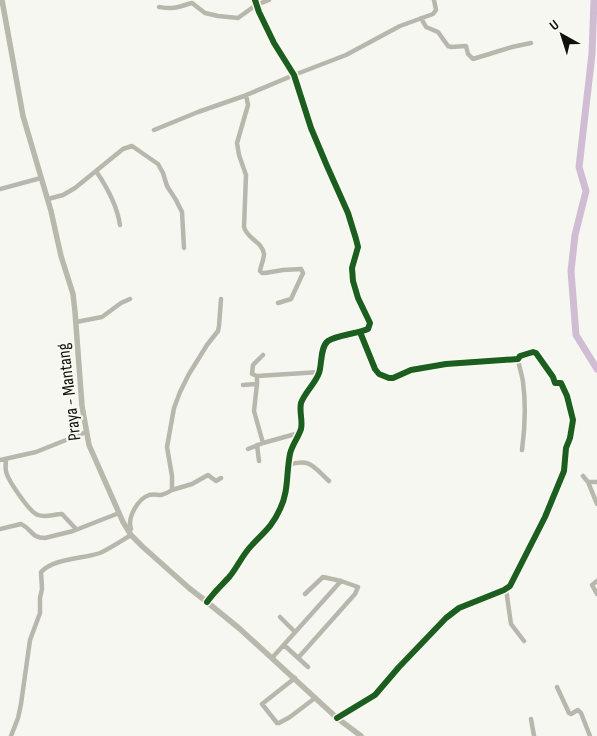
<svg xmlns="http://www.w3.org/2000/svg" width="597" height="736" font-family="'Sofia Sans Condensed',sans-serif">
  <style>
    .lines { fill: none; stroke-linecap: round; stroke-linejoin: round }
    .river { stroke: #d0bcd3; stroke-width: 7 }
    .minor { stroke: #b7b7ac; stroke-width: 4.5 }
    .major { stroke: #b8b8ac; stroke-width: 5.5 }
    .cycleway-casing { stroke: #f9faef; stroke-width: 9 }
    .cycleway { stroke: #1b5e20; stroke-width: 6 }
    .labels { text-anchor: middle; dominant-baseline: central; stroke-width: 4.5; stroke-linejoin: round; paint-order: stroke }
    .street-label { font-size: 18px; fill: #10110d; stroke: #f9faef }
  </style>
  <rect width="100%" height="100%" fill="#f7f7f2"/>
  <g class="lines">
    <path class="river" d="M594,0L592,54L579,167L586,191L575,235L571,271L576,335L597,369"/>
    <path class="minor" d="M159,7C166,8 172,9 178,7C183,6 187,4 192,3L205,13L218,16L238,18L256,5L269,0
      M421,18L426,27L438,32L448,46L451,47L465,46H466L468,54L473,59L512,47L531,43
      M246,95L248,105L237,143L239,155L246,175L244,227C247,239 262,241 264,254C264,259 261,265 260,271L262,273H265L283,270L301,269L303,273L291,299L278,303
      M154,130L198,112L244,96L294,75L346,55L400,26L433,14L436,10L434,0
      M96,171C107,187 117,205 120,225
      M0,189L41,178
      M48,199L63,195L75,188L123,149L132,146L158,164L163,173L167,186L176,200L182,212L184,248
      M76,322L102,317L121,303L130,299
      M518,359C519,367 522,374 523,382C526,405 525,428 522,450
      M257,376L252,374L253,365L263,355
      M257,384L254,411L263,443
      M243,385L257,384V376L320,372
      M257,445L259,461
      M248,449L263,443L299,433
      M6,459C6,463 5,467 6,471C7,479 30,513 38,515C45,518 55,514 62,514L76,529
      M0,460L36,452L86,432
      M288,465C310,458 313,466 329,481
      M583,476L588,482L597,504
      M588,482H597
      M172,490L192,484L208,475L216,481L221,478
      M0,529L21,524C32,529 31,538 45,538L73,531L119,513
      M128,531L131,529C127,517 138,499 149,495C153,494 157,495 161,495C165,494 169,492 172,490V476L167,447L174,408L180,392L189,374L207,345L218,331L219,326L221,299
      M597,581L592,585L597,594
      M506,589L511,624L524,641
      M207,602C214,592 222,585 230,576C238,566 243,554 252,545C264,532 272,527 280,509C289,491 286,473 290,454C292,445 298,438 301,429C303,421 299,412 301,403C305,392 315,384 319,373C322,365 320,347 328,341C336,335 356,334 368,329L370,323L358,298L353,281L352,268L358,247L356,239L348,213L327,166L311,128L294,75L274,43L259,12L255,0
      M280,617L295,632
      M284,645L308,667
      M272,658L341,581
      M298,658L355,594L358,587L341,581L323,577L305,594
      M295,678L262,704L277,723H279L290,717L315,698
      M557,687L569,713L571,714L578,710L581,713L590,736
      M337,718L375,695L399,667L446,618L459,608L504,590L510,586L545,517L564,471L566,448L570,438L573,420L567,396L561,383H555L553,377L536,353L533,352L520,356L518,359L446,364L411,370L393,378H389L379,374L375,369L360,332
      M531,719L534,736
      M11,736L18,718L21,704L30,640L40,613V598L42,589L41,572C54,558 83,559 100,553C111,548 121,541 131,535"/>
    <path class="major" d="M2,0L23,116L51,211L61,256L73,294L75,312L82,406L89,445L123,522L131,535L143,547L189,588L207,602L240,629L337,718L361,736"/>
    <g class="cycleway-casing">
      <path id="cycleway" d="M207,602C214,592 222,585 230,576C238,566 243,554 252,545C264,532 272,527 280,509C289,491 286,473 290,454C292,445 298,438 301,429C303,421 299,412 301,403C305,392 315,384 319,373C322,365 320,347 328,341C336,335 356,334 368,329L370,323L358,298L353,281L352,268L358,247L356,239L348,213L327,166L311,128L294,75L274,43L259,12L255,0
        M337,718L375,695L399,667L446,618L459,608L504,590L510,586L545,517L564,471L566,448L570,438L573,420L567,396L561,383H555L553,377L536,353L533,352L520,356L518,359L446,364L411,370L393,378H389L379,374L375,369L360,332"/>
    </g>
    <use href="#cycleway" class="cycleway"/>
  </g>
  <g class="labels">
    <g class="street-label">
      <text transform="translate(69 392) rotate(-97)">Praya - Mantang</text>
    </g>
  </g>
  <g transform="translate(562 35) rotate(321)" stroke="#f9faef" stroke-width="4" paint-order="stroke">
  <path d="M0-4L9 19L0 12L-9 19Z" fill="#10110d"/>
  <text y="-8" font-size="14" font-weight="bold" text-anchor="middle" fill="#10110d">U</text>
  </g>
</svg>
